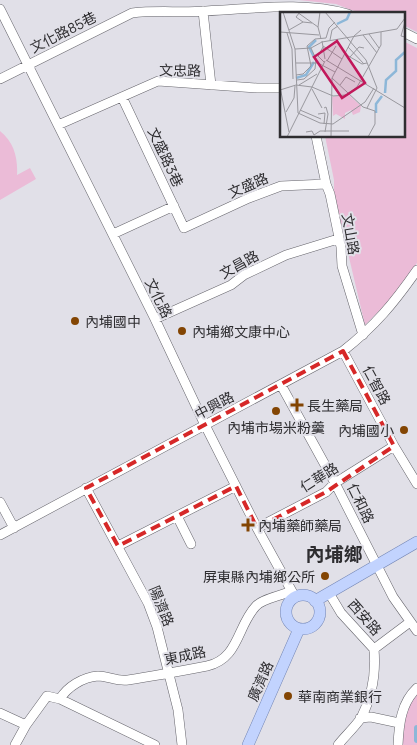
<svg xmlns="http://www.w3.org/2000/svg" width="417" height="745" font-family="Manrope,'Noto Sans TC',sans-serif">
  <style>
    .green { fill: #ebbbd7 }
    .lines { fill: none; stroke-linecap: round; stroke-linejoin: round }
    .canal { stroke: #8db7d8; stroke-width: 6 }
    .minor-casing { stroke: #65646b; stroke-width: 10 }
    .major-casing { stroke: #7486b5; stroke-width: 12 }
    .minor { stroke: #fff; stroke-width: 9 }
    .major { stroke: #c2d3fe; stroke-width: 11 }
    .marked { fill: none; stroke: #d62828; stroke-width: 4; stroke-dasharray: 10 6; stroke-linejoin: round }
    .poi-dot { fill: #834503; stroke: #e1e0e8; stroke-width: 2 }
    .labels { text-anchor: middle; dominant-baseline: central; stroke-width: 4; stroke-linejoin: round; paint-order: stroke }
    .street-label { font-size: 14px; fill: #2e2d30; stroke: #e1e0e8 }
    .poi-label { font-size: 14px; fill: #2e2d30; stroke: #e1e0e8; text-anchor: start }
    .district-label { font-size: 19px; font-weight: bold; fill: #2e2d30; stroke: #e1e0e8 }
    .inset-river { fill: none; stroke: #8db7d8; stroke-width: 2.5 }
    .inset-road { fill: none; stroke: #99989e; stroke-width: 1 }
    .view { fill: #c2185b; fill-opacity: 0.15; stroke: #c2185b; stroke-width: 2.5 }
    .inset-edge { fill: none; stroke: #2e2d30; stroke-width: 2.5 }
  </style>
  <rect width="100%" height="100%" fill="#e1e0e8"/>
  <path class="green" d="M299,0H417V32L403,25V14H369L351,10L336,4Z
    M403,41L417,48V263L389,301L365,325L334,194V180L325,136H403Z
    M0,131C14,142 18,158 17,175L30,168L36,179L0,200Z
    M417,688V745H398L399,723Z"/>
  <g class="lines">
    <path class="canal" d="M417,728V740"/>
    <g class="minor-casing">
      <path id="minor" d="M0,9L155,319L205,425L257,528L295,597
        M203,11L211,85
        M403,32L417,39
        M0,79L132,13C157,10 181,13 206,11C253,9 302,1 348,14
        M122,97L184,228L249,198L281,186L326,184
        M58,125L158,81L257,88H281
        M316,136L326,184L330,194L341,247L342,266L363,335
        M113,234L174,206
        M155,319L231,285L244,275L286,255L338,239
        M343,351L394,446L417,484
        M281,385L335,483L393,597L417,631
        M86,488L148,603L157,627L178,710L182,745
        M0,502L14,528
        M177,516L191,544
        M257,528L326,492L335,483L394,446
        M0,535L343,351C375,326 394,303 417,270
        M118,546L236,486
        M329,593L341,613L374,649C376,672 372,697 361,718C355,727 345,736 338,745
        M374,649L410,622
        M60,699C67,687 83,677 98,676C108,676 118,682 128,680C154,676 181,671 207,666C239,659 237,626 256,606C262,599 281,596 291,591
        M0,713L26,725
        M360,718L371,717L399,723
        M15,745L26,725L47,696L60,699L155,745
        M398,745C399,724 401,703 417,688"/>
    </g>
    <g class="major-casing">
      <path id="major" d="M286 612a17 17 0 1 1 34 0a17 17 0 1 1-34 0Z
        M315,601L417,542
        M248,745L299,629"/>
    </g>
    <use href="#minor" class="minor"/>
    <use href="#major" class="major"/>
  </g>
  <path class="marked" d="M343,351L394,446L326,492L257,528L236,486L118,546L86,488Z"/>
  <g class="poi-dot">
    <circle cx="75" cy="321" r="5"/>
    <circle cx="182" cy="331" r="5"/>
    <path d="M294.5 397.5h5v5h5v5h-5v5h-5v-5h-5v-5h5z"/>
    <circle cx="276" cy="411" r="5"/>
    <circle cx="404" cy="430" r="5"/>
    <path d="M245.5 517.5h5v5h5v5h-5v5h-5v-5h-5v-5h5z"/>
    <circle cx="325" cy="576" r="5"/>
    <circle cx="288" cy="696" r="5"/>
  </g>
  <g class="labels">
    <g class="street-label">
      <text transform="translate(63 32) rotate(-27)">文化路85巷</text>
      <text transform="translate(180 70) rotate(1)">文忠路</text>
      <text transform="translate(166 157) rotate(65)">文盛路3巷</text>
      <text transform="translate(248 185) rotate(-23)">文盛路</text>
      <text transform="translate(351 234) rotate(80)">文山路</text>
      <text transform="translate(239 264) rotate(-29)">文昌路</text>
      <text transform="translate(159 298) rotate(64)">文化路</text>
      <text transform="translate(377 385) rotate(62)">仁智路</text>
      <text transform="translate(214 405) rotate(-28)">中興路</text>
      <text transform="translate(319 477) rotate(-32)">仁華路</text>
      <text transform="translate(361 503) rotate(64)">仁和路</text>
      <text transform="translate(162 606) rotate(68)">陽濟路</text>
      <text transform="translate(365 617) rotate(49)">西安路</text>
      <text transform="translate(185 655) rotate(-12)">東成路</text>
      <text transform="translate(260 681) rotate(-66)">廣濟路</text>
    </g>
    <g class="poi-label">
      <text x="85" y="321">內埔國中</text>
      <text x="192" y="331">內埔鄉文康中心</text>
      <text x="307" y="405">長生藥局</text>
      <text x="276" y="427" text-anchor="middle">內埔市場米粉羹</text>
      <text x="394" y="430" text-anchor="end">內埔國小</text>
      <text x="258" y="525">內埔藥師藥局</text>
      <text x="315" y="576" text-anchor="end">屏東縣內埔鄉公所</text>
      <text x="298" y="696">華南商業銀行</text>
    </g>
    <g class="district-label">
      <text x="334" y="554">內埔鄉</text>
    </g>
  </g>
  <g transform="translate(280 12)">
    <rect width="125" height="125" fill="#e1e0e8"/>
    <path d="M68,82L81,94L80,100L73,103L71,98L65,101V107L56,102L53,104L52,85Z" fill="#ebbbd7"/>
    <path class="inset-river" d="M57,12L67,7L70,0M34,45L29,35L36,28M16,66L26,63L34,50M105,81L106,68L116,59V48L125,40M96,101V92L102,84"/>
    <path class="inset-road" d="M3,0L15,37L18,101L40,111L53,112L85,90L94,76M17,0L38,15M20,0L16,5L23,10M40,0L38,15L41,27M45,0L86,48L97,76L87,96M125,10L121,24L125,25M9,18L23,10L32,11M0,20L39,23M7,21L12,37L13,67M89,22L99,36M83,23L97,41M50,28L52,18L58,14M42,29L45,47M42,30L117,17L125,6M43,34L62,47M43,35L38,44L44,50M68,35L84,52M15,37L31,36L42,30M65,42L82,52L87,51M70,45L79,35L84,36M46,48L125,96M47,49L56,34M16,51H38L55,60M16,63L23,62L31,54L27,34L35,27L46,26L49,16L55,10M52,66L83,95L95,99V112L88,125M17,68L24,67L35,57L36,47L31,36M19,73L37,62M60,73L66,65L75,70M0,75L9,120M32,75L53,84L66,83L77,75L101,33V20M32,77L42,96M0,78L16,73L32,75M44,96L46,95L48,102L45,120M20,98L41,107M6,100L14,86L15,74M38,102L45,101L44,112M26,120L32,119L34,123L40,119H69M7,125L45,49M51,125L52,66L74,24L81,18"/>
    <path class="view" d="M57,29L85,71L62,86L34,45Z"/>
    <rect width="125" height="125" class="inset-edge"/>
  </g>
</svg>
